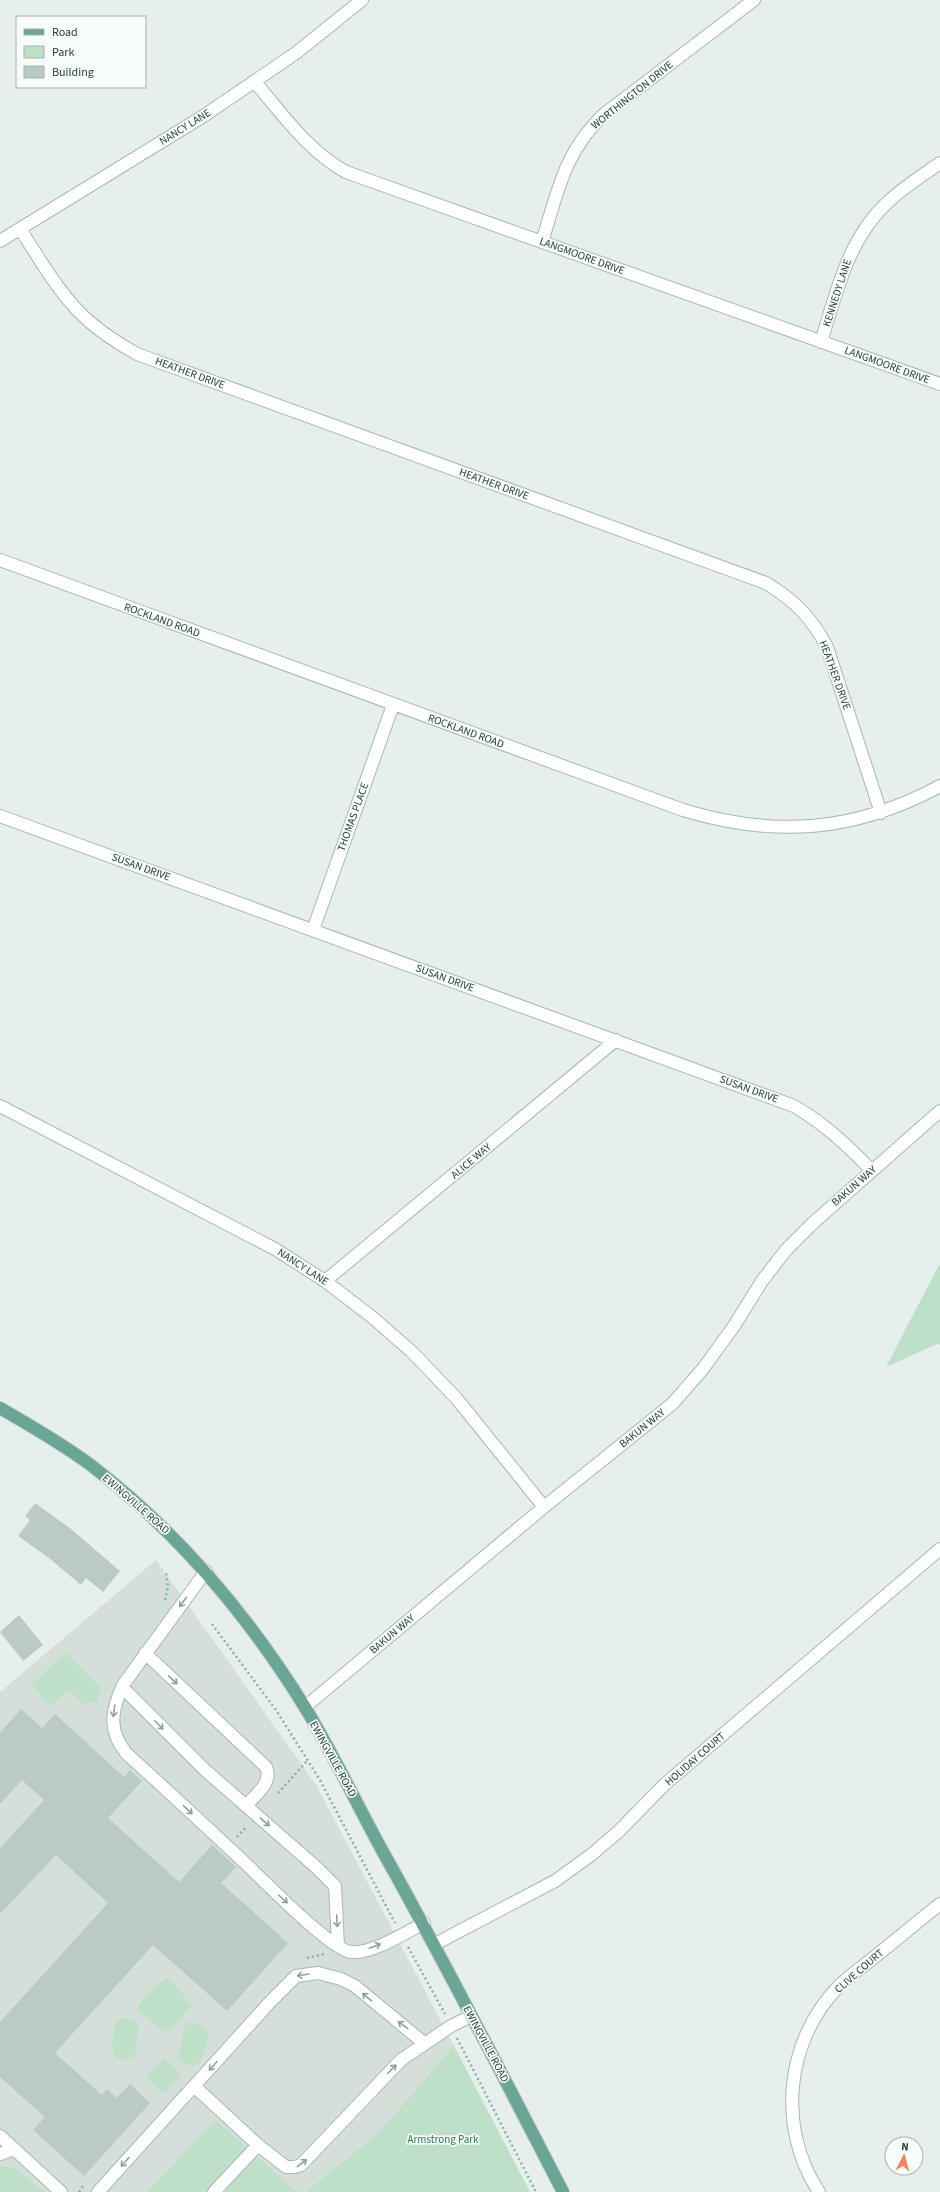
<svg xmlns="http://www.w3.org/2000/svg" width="940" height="2192" font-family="'Source Sans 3',sans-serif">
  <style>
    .built { fill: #d4dfda }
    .green { fill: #bfe0c8 }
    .building { fill: #bbcac4 }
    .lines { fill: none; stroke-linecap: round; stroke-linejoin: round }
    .minor-casing { stroke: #a8b8b2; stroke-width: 14 }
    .major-casing { stroke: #c2cac8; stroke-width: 14 }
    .path { stroke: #86b3a5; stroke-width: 2.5; stroke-dasharray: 2 3; stroke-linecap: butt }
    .minor { stroke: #fff; stroke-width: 12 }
    .major { stroke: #6aa596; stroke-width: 12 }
    .oneway { stroke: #92a09c }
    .labels { text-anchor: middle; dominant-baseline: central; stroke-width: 3.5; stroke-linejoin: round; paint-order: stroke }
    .street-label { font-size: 11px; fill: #24423a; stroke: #f7fbf9 }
    .park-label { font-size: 11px; fill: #2d7a4b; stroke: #f7fbf9 }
  </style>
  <rect width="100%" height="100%" fill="#e6efeb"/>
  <path class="built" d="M156,1560L316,1785L454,2046L377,2134L305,2192H297L216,2120L146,2192H44L14,2167L0,2166V1692Z"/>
  <path class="green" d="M940,1263V1345L937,1344L886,1367Z
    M66,1653L101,1688L97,1701L83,1704L69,1690L51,1706L31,1685Z
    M168,1977L192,2006L166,2033L140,2012L138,2005L159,1983Z
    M123,2018C130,2019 136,2019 139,2026L135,2056L132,2059C112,2062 111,2054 113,2037C114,2031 114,2024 118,2019Z
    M188,2022L201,2025L209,2034C204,2052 201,2078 178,2058L185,2025Z
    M454,2046L530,2192H305L377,2134Z
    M164,2058L180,2073V2076L164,2092H161L146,2077Z
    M216,2120L297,2192H146Z
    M0,2166L14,2167L44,2192H0Z"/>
  <path class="building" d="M35,1503L71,1529L120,1571L103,1592L86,1578L81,1585L49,1558L18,1536L30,1520L25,1516Z
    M19,1615L43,1645L23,1661L0,1632Z
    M21,1709L42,1728L55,1714L124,1777L130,1770L142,1781L108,1818L179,1882L212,1845L236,1867L221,1883L288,1943L227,2011L153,1945L55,2053L102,2095L107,2089L117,2098L130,2084L150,2103L84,2176L33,2130L45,2117L0,2077V2022L108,1903L56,1855L0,1914V1848L44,1800L22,1780L0,1804V1733Z"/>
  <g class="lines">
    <g class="minor-casing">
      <path id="minor" d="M255,82C283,115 308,151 346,172L940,384
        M20,229C41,261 62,299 91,323C105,335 121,345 137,354L766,583C794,600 812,618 827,647L881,813
        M0,241L202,117L296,53L362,0
        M542,242C558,191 564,153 603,115L754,0
        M821,342C837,291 848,238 889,201C904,187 923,175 940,163
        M0,560L683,810C775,838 855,832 940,786
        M0,816L794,1106C825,1124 847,1145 872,1171
        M313,930L393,705
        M0,1106L275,1249L325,1281L372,1317L412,1352L457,1399L544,1507
        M325,1281L616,1040
        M206,1571L123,1685C111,1711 108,1730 126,1753C161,1785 195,1816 229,1848C250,1866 329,1950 351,1952C372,1954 405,1933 424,1923
        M145,1653L266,1767C273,1783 255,1795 246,1806
        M122,1687L205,1770L317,1868L335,1886L338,1946
        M305,1707L544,1507L672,1404L702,1370L734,1326L762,1281L786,1250L813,1223L940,1111
        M435,1944L555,1881L591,1855L619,1831L665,1784L940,1549
        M194,2086L258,2145L286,2167H295L301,2165L401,2060L451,2026L471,2016
        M0,2136L61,2192
        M0,2154L14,2149
        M98,2192L271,2001L296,1976L318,1973L341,1979L355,1986L425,2044
        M214,2192L258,2145
        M819,2192C777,2128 785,2041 839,1986C849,1976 861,1968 872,1959C895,1941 917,1922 940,1904"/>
    </g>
    <g class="major-casing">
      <path id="major" d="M0,1408C31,1426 63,1444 92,1466C179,1533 248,1615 306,1709C334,1755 357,1805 383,1852C446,1964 504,2078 563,2192"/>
    </g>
    <path class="path" d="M165,1600L168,1587L166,1572
      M212,1624L276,1710L320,1780L395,1923
      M278,1793L307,1761
      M237,1837L247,1826
      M408,1947L445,2014
      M307,1958L324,1954
      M457,2038L536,2192
      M79,2192L82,2187L85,2186"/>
    <use href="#minor" class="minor"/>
    <use href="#major" class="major"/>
  </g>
  <defs><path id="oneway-shaft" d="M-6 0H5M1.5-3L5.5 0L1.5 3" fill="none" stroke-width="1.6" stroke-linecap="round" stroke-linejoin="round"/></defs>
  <g class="oneway">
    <use href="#oneway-shaft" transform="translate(183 1602) rotate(126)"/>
    <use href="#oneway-shaft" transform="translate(173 1680) rotate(43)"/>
    <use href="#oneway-shaft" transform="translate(114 1711) rotate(98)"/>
    <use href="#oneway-shaft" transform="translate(159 1725) rotate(45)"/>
    <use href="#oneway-shaft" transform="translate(188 1810) rotate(43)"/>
    <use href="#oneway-shaft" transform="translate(265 1822) rotate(41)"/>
    <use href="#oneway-shaft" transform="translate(283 1899) rotate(42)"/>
    <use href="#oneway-shaft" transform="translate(337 1921) rotate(87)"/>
    <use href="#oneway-shaft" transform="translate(375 1946) rotate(-21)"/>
    <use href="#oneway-shaft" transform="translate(303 1975) rotate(171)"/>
    <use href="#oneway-shaft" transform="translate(367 1997) rotate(-140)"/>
    <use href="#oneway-shaft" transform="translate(403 2025) rotate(-143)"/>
    <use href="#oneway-shaft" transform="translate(213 2066) rotate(132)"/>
    <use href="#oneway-shaft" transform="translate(392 2069) rotate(-46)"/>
    <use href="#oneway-shaft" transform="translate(125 2162) rotate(132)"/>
    <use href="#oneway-shaft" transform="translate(302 2163) rotate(-37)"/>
  </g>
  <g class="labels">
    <g class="street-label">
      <text transform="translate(632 95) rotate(-39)">WORTHINGTON DRIVE</text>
      <text transform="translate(185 127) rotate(-32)">NANCY LANE</text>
      <text transform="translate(582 256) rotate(20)">LANGMOORE DRIVE</text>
      <text transform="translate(837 293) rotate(-72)">KENNEDY LANE</text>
      <text transform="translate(887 365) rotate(20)">LANGMOORE DRIVE</text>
      <text transform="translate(190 373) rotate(20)">HEATHER DRIVE</text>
      <text transform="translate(494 484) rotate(20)">HEATHER DRIVE</text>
      <text transform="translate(162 620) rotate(20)">ROCKLAND ROAD</text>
      <text transform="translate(835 675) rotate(70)">HEATHER DRIVE</text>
      <text transform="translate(466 731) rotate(20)">ROCKLAND ROAD</text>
      <text transform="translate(353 817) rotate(-70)">THOMAS PLACE</text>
      <text transform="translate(141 867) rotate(20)">SUSAN DRIVE</text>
      <text transform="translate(445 978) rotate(20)">SUSAN DRIVE</text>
      <text transform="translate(749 1089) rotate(20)">SUSAN DRIVE</text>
      <text transform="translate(471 1161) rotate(-40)">ALICE WAY</text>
      <text transform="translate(854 1186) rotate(-41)">BAKUN WAY</text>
      <text transform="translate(303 1267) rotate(33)">NANCY LANE</text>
      <text transform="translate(642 1428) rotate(-39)">BAKUN WAY</text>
      <text transform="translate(136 1504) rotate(41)">EWINGVILLE ROAD</text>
      <text transform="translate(392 1634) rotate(-40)">BAKUN WAY</text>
      <text transform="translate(333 1759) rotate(61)">EWINGVILLE ROAD</text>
      <text transform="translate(695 1759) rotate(-41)">HOLIDAY COURT</text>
      <text transform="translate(859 1971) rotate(-41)">CLIVE COURT</text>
      <text transform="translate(486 2044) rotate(62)">EWINGVILLE ROAD</text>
    </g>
    <g class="park-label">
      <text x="443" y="2139">Armstrong Park</text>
    </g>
  </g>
  <rect x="16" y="16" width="130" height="72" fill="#f7fbf9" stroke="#a3b1ad"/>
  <rect x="24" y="29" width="20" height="6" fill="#6aa596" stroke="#a3b1ad"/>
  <text x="52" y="36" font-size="12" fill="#24423a">Road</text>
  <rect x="24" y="46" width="20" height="12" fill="#bfe0c8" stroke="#a3b1ad"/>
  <text x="52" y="56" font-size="12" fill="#24423a">Park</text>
  <rect x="24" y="66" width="20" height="12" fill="#bbcac4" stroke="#a3b1ad"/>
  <text x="52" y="76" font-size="12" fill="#24423a">Building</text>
  <g transform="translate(904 2156) rotate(6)"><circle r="19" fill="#f7fbf9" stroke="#a3b1ad"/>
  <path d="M0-3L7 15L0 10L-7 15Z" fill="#f4845f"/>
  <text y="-6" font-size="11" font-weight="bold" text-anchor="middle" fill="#24423a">N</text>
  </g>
</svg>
